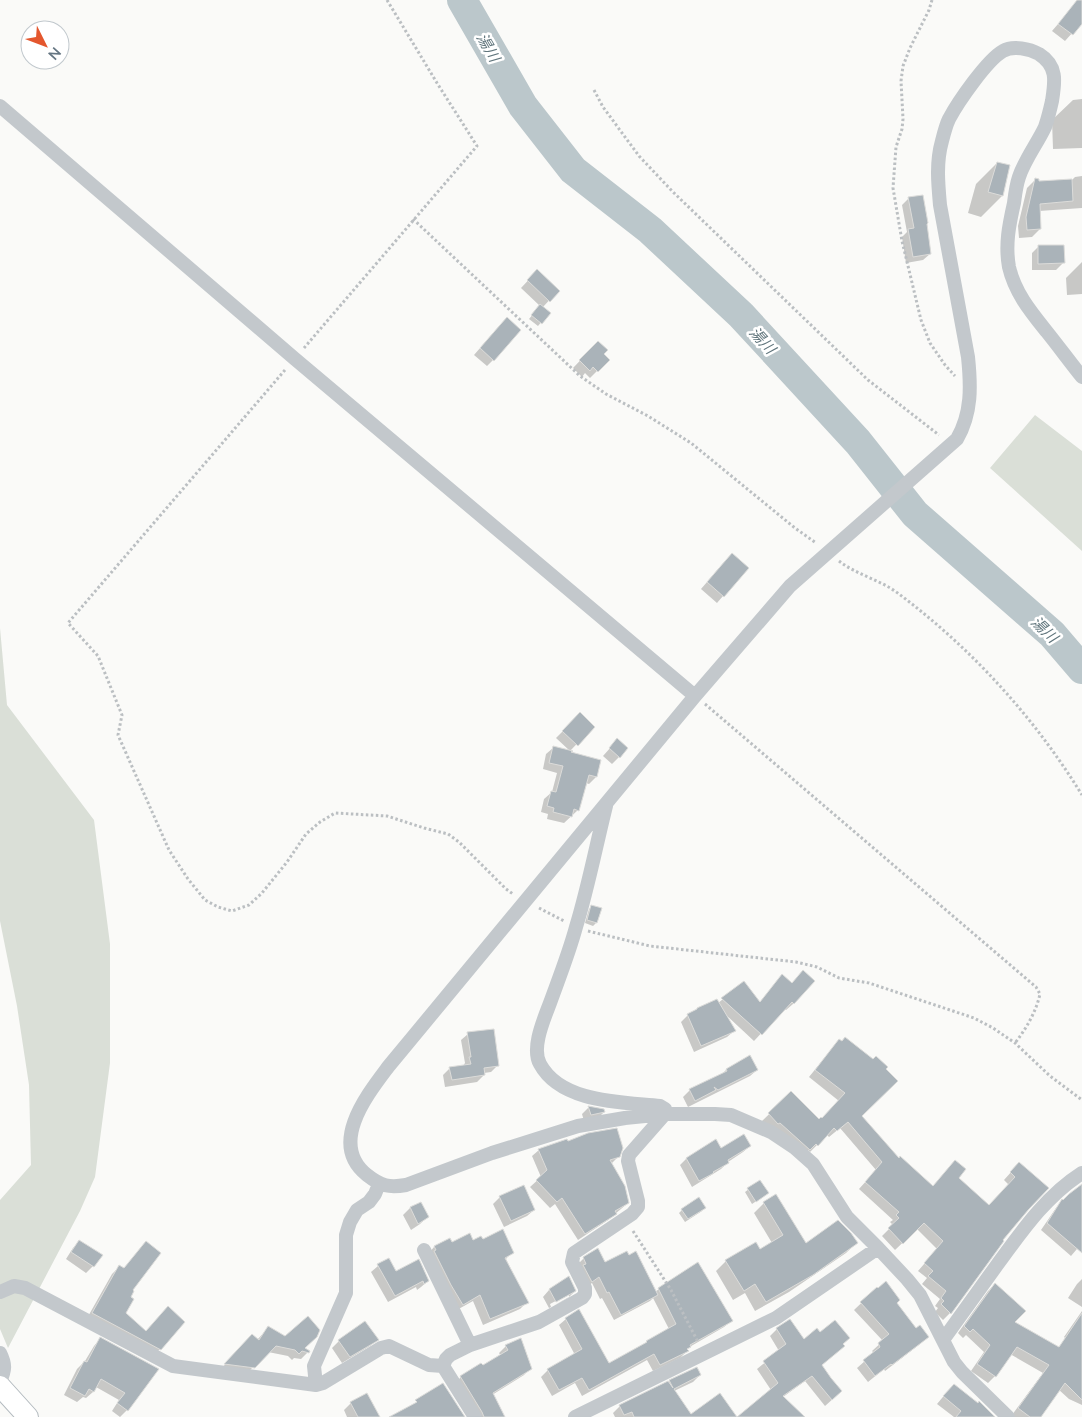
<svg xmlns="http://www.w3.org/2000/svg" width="1082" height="1417" font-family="Lato,'Noto Sans JP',sans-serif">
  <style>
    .green { fill: #dadfd7 }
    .shadow { fill: #0003; fill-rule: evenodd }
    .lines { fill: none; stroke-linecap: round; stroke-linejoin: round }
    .river { stroke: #bbc7cb; stroke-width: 30 }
    .building { fill: #aab3b9; stroke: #dcdcda }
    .secondary-casing { stroke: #b3babf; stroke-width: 22 }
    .path { stroke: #bbbfc2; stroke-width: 3; stroke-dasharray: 2.5 2.5; stroke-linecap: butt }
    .street { stroke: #c3c8cc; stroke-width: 14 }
    .secondary { stroke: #fff; stroke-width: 20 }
    .labels { text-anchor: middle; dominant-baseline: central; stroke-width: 5; stroke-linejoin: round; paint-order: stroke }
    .water-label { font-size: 15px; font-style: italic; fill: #60757c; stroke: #fff }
  </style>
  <rect width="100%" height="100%" fill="#fafaf8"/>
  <path class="green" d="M1035,415L1082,451V551L990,468Z
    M0,628L7,705L94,820L110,944V1063L95,1177L80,1211L8,1348L0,1329V1200L31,1165L29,1085L17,1006L0,921Z"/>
  <path class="shadow" d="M1076,3L1082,8V22L1065,41L1052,31Z
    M1082,99V148L1053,149L1052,120L1073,100Z
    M997,163L1008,166L1002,196L981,217L968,213L976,184Z
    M1082,176V208L1039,211L1040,229L1032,237L1019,238L1018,226L1027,188L1035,180L1038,183L1071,181L1075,177Z
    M909,198L926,224L930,254L923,260L906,263L902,237L907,232L902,205Z
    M1039,246L1063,263L1056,270H1032V253Z
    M1082,262V294L1067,295L1066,278Z
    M537,271L558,291L542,308L549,313L538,326L529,319L540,306L521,288Z
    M500,325L493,360L487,366L474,355Z
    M598,342L602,354L608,360L590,378L585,373L582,377L573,368Z
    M725,561L723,596L717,603L701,589Z
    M580,714L593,727L570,751L556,738Z
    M611,747L619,757L612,764L603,756Z
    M553,748L600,761L596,777L589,784L586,783L578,810L564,823L547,819L548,814L541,812L544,799L552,792L557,773L543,769L546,754Z
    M592,906L600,909L596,923L593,926L585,923L589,909Z
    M813,981L793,1004L786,1010L784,1009L754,1041L725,1014L734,1031L727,1037L694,1052L681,1022L688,1015L718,1003L744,983L759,1003L776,983L791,984Z
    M468,1034L498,1065L491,1072L484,1073V1075L477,1082L445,1087L443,1075L450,1068L463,1066L465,1063L461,1040Z
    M839,1040L861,1116L898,1159L932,1187L957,1178L989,1206L1009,1185L1004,1180L1019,1163L1001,1240L950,1313L943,1320L935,1312L938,1308L935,1306L940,1299L922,1284L927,1278L918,1271L937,1249L917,1229L895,1250L882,1236L893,1225L890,1222L893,1220L859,1189L876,1170L840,1128L829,1137L827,1135L810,1152L808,1150L802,1156L762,1121L791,1093L819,1120H822L839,1101L809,1077Z
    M749,1057L757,1070L750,1076L688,1107L683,1097L690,1090L721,1075L726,1070Z
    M589,1107L604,1112L597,1119L584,1121L582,1114Z
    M568,1143L619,1156L611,1164L628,1203L608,1220L578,1240L555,1204L550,1208L530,1187L541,1177L532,1156L539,1150Z
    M750,1146L743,1152L728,1162L721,1169L692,1187L680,1165L686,1159L721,1150Z
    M760,1181L764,1196L752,1204L745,1192Z
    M1082,1185V1243L1071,1256L1041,1230L1056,1208Z
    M523,1187L534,1210L527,1216L504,1227L493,1204L500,1197Z
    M421,1203L427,1217L420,1224L411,1230L403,1215L410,1208Z
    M764,1203L805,1245L856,1243L846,1253L789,1292L755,1311L745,1293L733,1300L716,1271L726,1261L760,1251L772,1243L754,1213Z
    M682,1210L702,1211L685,1222L679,1213Z
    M449,1240L451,1243L473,1242L512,1252L506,1259L527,1302L520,1309L483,1325L473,1301L455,1311L428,1254L434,1247Z
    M80,1242L93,1266L86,1273L66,1259L73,1248Z
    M584,1258L605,1264L655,1292L659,1289L731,1321L724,1327L686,1349L687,1351L680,1358L653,1371L647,1360L582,1396L575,1383L552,1396L541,1377L548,1370L575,1355L559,1325L566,1319L609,1365L642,1347L647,1342L669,1329L653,1298L650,1301L614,1320L602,1298L600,1299L592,1283L585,1288L577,1265Z
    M378,1266L396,1273L428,1281L421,1287L417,1290L416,1287L388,1302L371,1272Z
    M119,1267L131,1290L124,1314L160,1349L153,1356L86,1320L112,1274Z
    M569,1278L575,1291L568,1298L549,1308L543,1297L549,1290ZM569,1294V1297L551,1307L550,1304Z
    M1082,1279V1307L1068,1298L1077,1284Z
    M995,1284L1013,1323L1082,1374V1405L1069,1399L1058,1389L1039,1417H1014L1012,1415L1043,1373L1010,1354L995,1376L988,1383L971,1371L984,1352L966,1335L963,1338L958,1333L988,1291Z
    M877,1288L896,1303L916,1330L927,1337L920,1344L885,1371L884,1369L868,1382L857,1368L874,1353L872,1351L883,1341L854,1310Z
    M1082,1311V1353L1064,1337Z
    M365,1322L377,1339L370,1346L342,1363L332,1348L339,1341Z
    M268,1328L308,1352L301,1359L294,1358L292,1360L288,1356L268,1352L246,1374L219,1371L252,1336L257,1340Z
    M777,1329L821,1365L834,1398L825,1406L805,1381L783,1397L804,1417H739L771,1390L757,1369L779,1351L770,1336Z
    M100,1339L157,1369L127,1410L120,1417L112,1411L119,1400L96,1387L93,1392L86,1398L83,1397L77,1402L64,1395L77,1369L85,1361L94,1346Z
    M506,1346L530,1368L524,1375L492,1395L503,1417H474L454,1384L461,1377L481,1364L482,1367L501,1356L499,1353Z
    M696,1368L700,1375L693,1382L674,1391L691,1415L736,1417H615L613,1413L620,1406Z
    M947,1392L989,1417H954L937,1404Z
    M366,1394L379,1417H347L344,1410L351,1403Z"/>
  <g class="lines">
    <path class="river" d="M462,0L523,106L573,170L650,230L741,315L858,442L915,514L1052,634L1082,669"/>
  </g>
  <path class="building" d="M1077,0H1082V24L1073,35L1058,24Z
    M997,162L1010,165L1003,196L988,192Z
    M1035,178L1039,179V181L1072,179L1073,201L1040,204L1041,229L1027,230L1026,217Z
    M923,195L928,223L927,224L931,254L913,257L908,229L914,228L908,197Z
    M1038,245H1064L1065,263L1038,264Z
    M537,269L560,291L550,302L527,280Z
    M540,304L551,313L542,324L531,315Z
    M507,317L521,330L494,361L480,348Z
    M598,341L608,350L604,354L610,360L598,372L593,367L590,371L579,360Z
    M732,553L749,568L724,597L707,582Z
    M580,712L595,727L578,746L562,731Z
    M617,738L628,748L620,758L609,748Z
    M553,746L573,751L571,752L601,760L597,777L589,775L579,811L574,809L572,817L553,812L554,808L547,806L551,791L556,792L563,766L549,763Z
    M591,905L602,908L597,923L587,920Z
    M803,970L815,981L794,1004L792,1002L762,1035L721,998L744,981L760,1002L782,974L792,983Z
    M717,999L736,1031L701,1046L687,1014L697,1009V1008Z
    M494,1029L499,1066L484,1068L485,1075L452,1080L449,1067L471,1064L469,1057H471L467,1032Z
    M845,1037L873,1059L876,1056L888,1067L886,1069L898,1081L862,1116L899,1158L900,1156L933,1186L955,1160L966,1169L959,1178L989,1205L1015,1177L1010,1172L1019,1162L1049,1188L1029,1209L1003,1240L1004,1241L951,1314L941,1304L944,1301L941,1298L946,1291L928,1276L933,1271L924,1263L943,1241L924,1223L903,1244L888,1228L899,1218L896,1215L899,1212L865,1182L882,1162L848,1122L837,1131L834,1128L818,1146L816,1144L810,1150L780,1123L778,1124L768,1113L791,1091L819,1119L821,1117L822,1118L845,1093L815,1070L839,1039L842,1041Z
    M750,1055L758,1070L718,1090L714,1087L716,1090L695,1101L689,1089L727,1071L726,1069Z
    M588,1106L604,1109L605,1112L591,1115Z
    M617,1128L623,1148L620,1157L610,1160L625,1186L629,1203L615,1211L617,1214L585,1234L562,1198L557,1202L536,1180L547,1170L538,1149L567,1139L568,1141L588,1133Z
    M744,1134L751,1146L728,1160L729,1163L713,1172L714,1173L699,1181L686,1158L716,1139L721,1148Z
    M760,1180L769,1193L756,1202L747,1188Z
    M1082,1184V1253L1047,1223L1062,1199L1063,1200L1069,1194Z
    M524,1185L535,1210L511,1221L499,1196Z
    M776,1194L806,1243L838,1220L851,1233L858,1243L813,1275L766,1302L755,1284L744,1291L725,1260L756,1242L760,1249L783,1235L763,1202Z
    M699,1197L706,1208L688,1219L681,1209Z
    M421,1202L429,1217L418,1224L410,1207Z
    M503,1229L514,1253L505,1258L529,1303L490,1319L480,1295L463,1305L451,1285L434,1251L436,1250L434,1246L450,1238L452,1242L470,1233L473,1240L481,1236L483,1239Z
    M79,1240L103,1255L94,1267L71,1252Z
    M146,1241L161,1253L133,1290L134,1291L131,1297L134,1299L126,1313L146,1331L168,1306L185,1322L161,1350L92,1313L119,1265L124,1268Z
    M598,1248L605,1262L627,1251L629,1255L636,1251L658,1295L621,1315L609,1292L607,1293L599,1277L592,1282L583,1265L586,1264L583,1257Z
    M389,1258L396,1271L419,1259L429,1281L424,1284L423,1281L395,1296L377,1264Z
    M698,1262L733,1321L690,1345L691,1347L687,1349L689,1351L660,1365L654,1354L589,1390L582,1378L559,1390L547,1369L582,1349L565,1318L579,1309L609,1363L647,1342L646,1341L676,1324L658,1288Z
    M569,1276L576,1291L556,1302L549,1289Z
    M886,1281L900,1300L897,1303L916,1328L920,1325L929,1337L892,1365L891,1364L875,1376L863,1360L880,1347L878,1343L889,1334L860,1302L877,1287L878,1288Z
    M995,1283L1026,1311L1015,1322L1059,1347L1082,1313V1400L1065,1383L1041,1417H1030L1018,1408L1049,1365L1017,1347L996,1377L977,1364L990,1345L973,1329L970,1332L964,1326Z
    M308,1316L320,1330L317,1337L305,1348L310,1351L309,1353L302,1351L299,1354L295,1350L276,1346L255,1368L224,1364L252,1334L259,1340L268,1326L285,1336Z
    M790,1319L804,1339L817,1328L820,1332L835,1320L850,1338L843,1344L845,1346L822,1365L831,1378L842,1391L832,1400L812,1376L783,1396L805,1417H634L632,1412L624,1415L619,1405L668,1381L673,1388L669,1380L697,1367L701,1375L674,1389L691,1414L720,1393L737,1417L778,1383L763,1361L786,1344L776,1328Z
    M365,1321L379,1340L350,1357L338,1340Z
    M100,1337L159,1369L128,1411L117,1403L125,1393L101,1379L94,1392L89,1389L85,1396L70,1388L84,1361L87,1362Z
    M521,1338L532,1369L493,1393L505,1417H484L482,1412L460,1376L481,1363L483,1365L508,1350L505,1345Z
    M443,1383L465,1417H389L417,1402L415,1400Z
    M954,1384L978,1403L979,1401L995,1417H956L961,1411L943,1396Z
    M367,1393L380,1417H358L350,1402Z"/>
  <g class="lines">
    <g class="secondary-casing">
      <path id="secondary" d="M0,1386L28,1417"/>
    </g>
    <path class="path" d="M932,0L929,10L910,48L903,66L901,81L903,119L902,129L896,147L893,188L902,241L921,320L930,343L945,365L955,376
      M594,90L603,107L639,156L673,192L868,380L939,435
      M413,219L580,376L606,394L648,416L691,443L795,528L816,543
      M304,348L477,146L437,83L387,0
      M285,370L68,623L98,656L122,715L118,735L169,850L188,879L205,900L218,907L232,911L249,905L262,893L287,862L306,834L320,822L335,813L387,816L424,828L448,834L459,842L506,889L513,894
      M839,561C857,575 881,580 899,594C972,649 1034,717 1082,795
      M705,704L1036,987L1040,994C1036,1012 1026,1029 1015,1043
      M539,908L564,921
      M588,931L650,946L796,962L817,967L839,978L869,983L974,1018L993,1028L1015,1043L1050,1076L1082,1100
      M633,1231L671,1290L698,1342"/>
    <path class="street" d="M0,106L295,359L695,696
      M424,1250L470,1345
      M0,1292L14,1286L25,1288L173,1366L316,1385L323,1383L381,1348L389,1346L429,1365L443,1366L475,1417
      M943,1340C961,1315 979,1290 997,1265C1022,1231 1046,1196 1082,1173
      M0,1353C6,1365 5,1370 0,1382
      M443,1366L446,1359L450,1355L470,1345L539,1322L582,1298L585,1294V1288L572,1262L574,1253L632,1214L638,1207V1201L628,1161L629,1155L665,1114V1109L660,1106C622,1102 561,1103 540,1064C531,1048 544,1019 550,1003C559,978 569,953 576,927C588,888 596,846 606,806
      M316,1385L314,1366L346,1293V1235L350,1222L357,1210L369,1202L375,1194L379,1184
      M575,1417L776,1318L878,1248
      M1008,1417L962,1372L954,1362L920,1295L907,1279L878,1248L847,1217L813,1164L795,1148L771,1132L731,1115L715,1114H665L625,1118L578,1126L492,1153L406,1185C389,1188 381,1186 367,1175C328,1144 367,1095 388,1067L695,696L790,586L957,439C972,413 971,386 968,357L940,205C938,183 936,162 942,141C944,133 946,125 949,119C958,102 987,60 1003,51C1013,45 1030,49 1039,54C1058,66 1055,82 1052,101C1050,110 1048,118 1045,127C1037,144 1025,159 1019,177C1016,186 1015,195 1014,203C1009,225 1005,245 1009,267C1015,293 1031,312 1047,332C1059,347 1070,362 1082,377"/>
    <use href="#secondary" class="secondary"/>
  </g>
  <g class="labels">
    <g class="water-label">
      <text transform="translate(489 47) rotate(60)">湯川</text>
      <text transform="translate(763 340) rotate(47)">湯川</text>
      <text transform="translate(1045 629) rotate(44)">湯川</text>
    </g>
  </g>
  <g transform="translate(45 45) rotate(132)"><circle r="24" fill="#ffffff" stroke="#c1c8cd"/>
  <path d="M0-4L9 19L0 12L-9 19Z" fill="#e4572e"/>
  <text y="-8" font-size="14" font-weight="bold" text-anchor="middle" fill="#657683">N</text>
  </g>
</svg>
